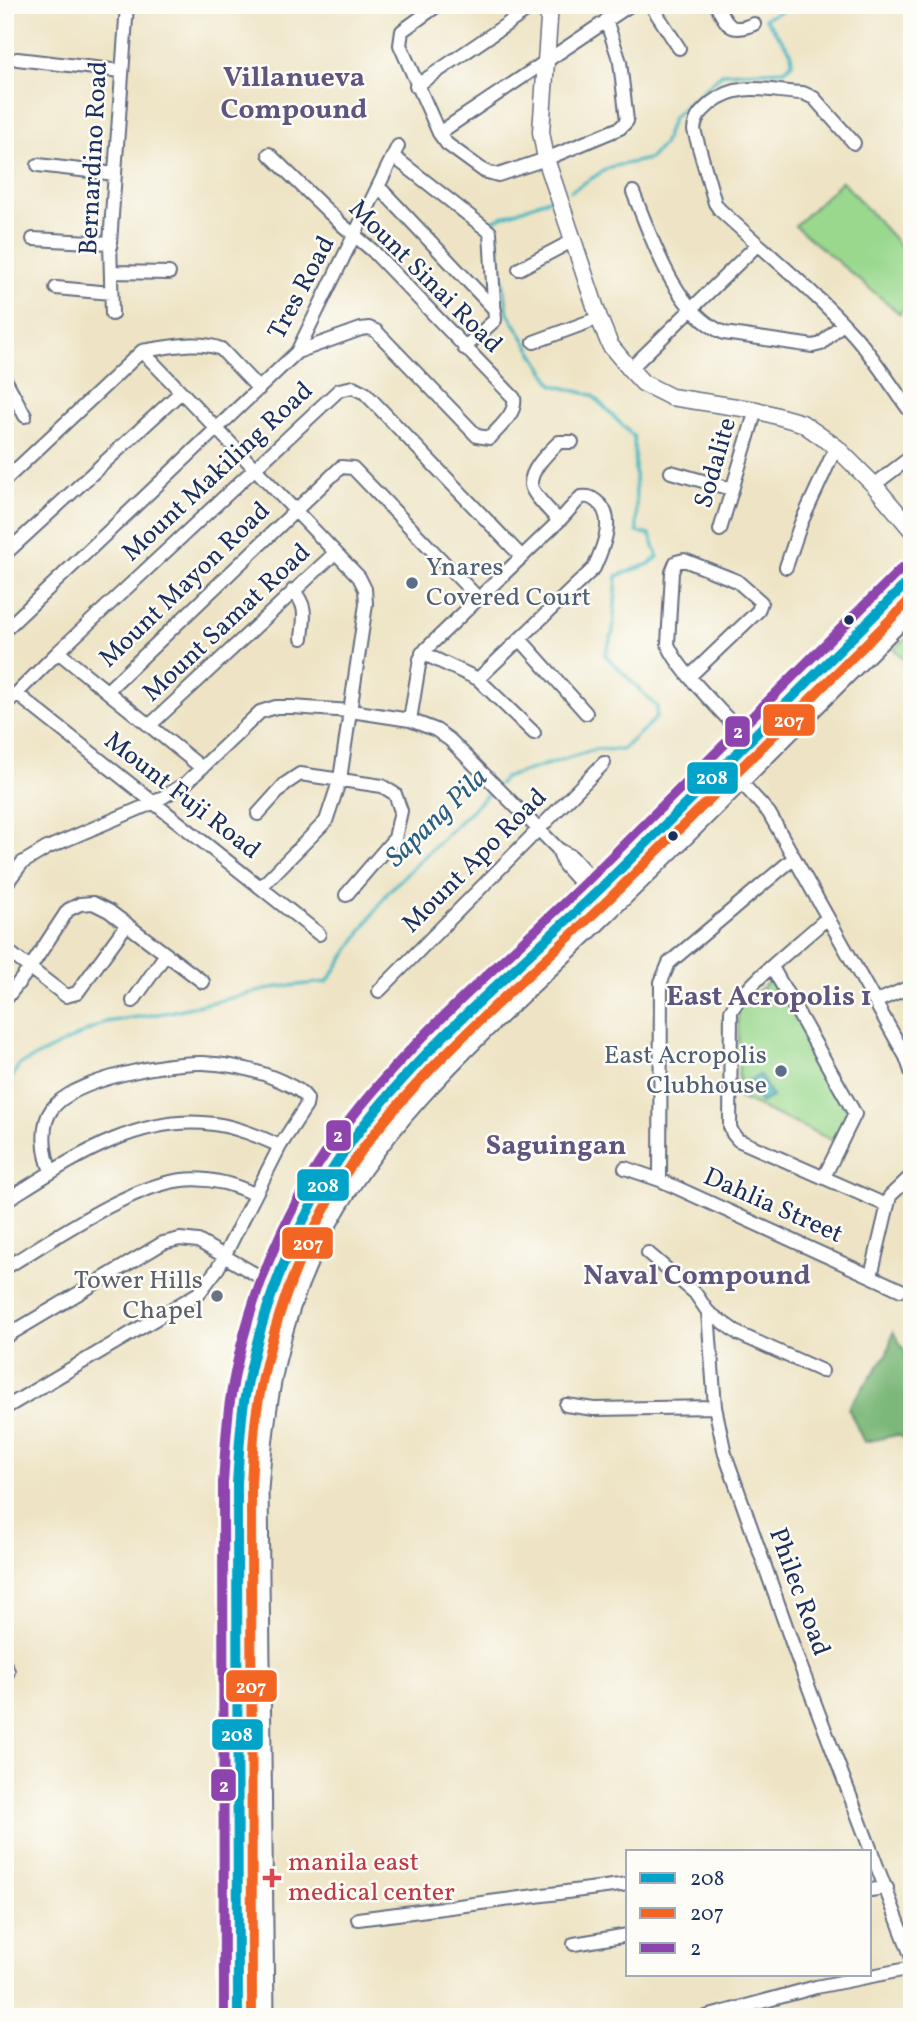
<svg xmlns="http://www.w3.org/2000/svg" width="917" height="2022" font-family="Vollkorn,serif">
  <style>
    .green { fill: #9ad88e; stroke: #5a8476; stroke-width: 2 }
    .forest { fill: #7bb879; stroke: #4b746c; stroke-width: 2 }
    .water { fill: #49b8c1; stroke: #327490; stroke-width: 2 }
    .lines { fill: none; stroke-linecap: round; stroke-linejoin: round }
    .stream { stroke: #49b8c1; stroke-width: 3.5 }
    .minor-casing { stroke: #656e82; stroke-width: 16 }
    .tertiary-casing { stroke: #656e82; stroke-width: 19 }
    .primary-casing { stroke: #656e82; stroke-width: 23 }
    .minor { stroke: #fff; stroke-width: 12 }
    .tertiary { stroke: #fff; stroke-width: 16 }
    .primary { stroke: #fff; stroke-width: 19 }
    .bus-1-casing { stroke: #fdfcf7; stroke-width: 16 }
    .bus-2-casing { stroke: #fdfcf7; stroke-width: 16 }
    .bus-3-casing { stroke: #fdfcf7; stroke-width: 16 }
    .bus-1 { stroke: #01a3c8; stroke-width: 10 }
    .bus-2 { stroke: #f26522; stroke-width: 10 }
    .bus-3 { stroke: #8e44ad; stroke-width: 10 }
    .service-dot { fill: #5c6f8a; stroke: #fdfcf7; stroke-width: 2.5 }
    .bus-dot { fill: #1b2f5e; stroke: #fdfcf7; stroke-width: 2.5 }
    .worship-dot { fill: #6b7280; stroke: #fdfcf7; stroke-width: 2.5 }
    .health-dot { fill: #e0444e; stroke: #fdfcf7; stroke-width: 2.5 }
    .labels { text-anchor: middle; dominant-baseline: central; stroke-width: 5; stroke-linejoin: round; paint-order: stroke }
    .street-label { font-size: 26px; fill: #1b2f5e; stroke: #fdfcf7 }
    .service-label { font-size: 26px; fill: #4e5e75; stroke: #fdfcf7; text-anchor: start }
    .worship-label { font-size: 26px; fill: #5b616d; stroke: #fdfcf7; text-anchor: end }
    .health-label { font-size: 26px; fill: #be3a42; stroke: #fdfcf7; text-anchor: start }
    .neighbourhood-label { font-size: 28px; font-weight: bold; fill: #5f557e; stroke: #fdfcf7 }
    .water-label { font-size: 28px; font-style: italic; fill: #2b5f81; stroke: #fdfcf7 }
    .line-badge { stroke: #fdfcf7; stroke-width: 2.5 }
    .badge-label { font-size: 19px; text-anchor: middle; font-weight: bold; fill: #fff }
  </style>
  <rect width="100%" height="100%" fill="#fdfcf7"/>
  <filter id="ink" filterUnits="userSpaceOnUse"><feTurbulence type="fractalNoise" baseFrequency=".0143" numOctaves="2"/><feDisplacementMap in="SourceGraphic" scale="14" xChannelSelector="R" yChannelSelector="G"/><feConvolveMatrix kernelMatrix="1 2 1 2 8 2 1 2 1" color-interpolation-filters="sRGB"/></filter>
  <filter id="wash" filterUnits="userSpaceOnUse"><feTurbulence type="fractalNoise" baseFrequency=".00686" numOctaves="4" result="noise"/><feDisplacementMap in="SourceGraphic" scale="28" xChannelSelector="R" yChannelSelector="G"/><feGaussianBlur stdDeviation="1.57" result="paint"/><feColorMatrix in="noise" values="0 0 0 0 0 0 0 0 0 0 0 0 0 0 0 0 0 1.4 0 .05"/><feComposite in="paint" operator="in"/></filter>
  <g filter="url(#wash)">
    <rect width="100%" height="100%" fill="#eee4c5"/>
    <path class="green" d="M842,181L912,259V295L900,314L795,226Z
      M912,634V668L894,649Z
      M774,977L849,1111L836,1142L739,1098L738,1008Z"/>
    <path class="forest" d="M893,1332L912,1362V1441L897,1435L864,1442L848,1408L887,1354Z"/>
    <path class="water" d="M760,1075L772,1097L760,1103L748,1081Z"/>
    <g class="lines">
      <path class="stream" d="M571,191L610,167L649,159L663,145L673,117L723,73L785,70L792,63L791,52L765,18L796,5
        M499,784L504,778L596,749L622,750L656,718L657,707L605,655L613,632L617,576L649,564L658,557L650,535L637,532L634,437L592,395L553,385L508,313L494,220L549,199
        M5,1090L19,1065L106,1022L170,1012L278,987L327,982L388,892L493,789"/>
    </g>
  </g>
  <g filter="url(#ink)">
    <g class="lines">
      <g class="minor-casing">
        <path id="minor" d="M438,5L402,31L400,45L439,133L447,144L484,171L498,175L546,159L620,128L627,121L620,62L606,20
          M651,5L679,48
          M716,5C728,25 729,34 754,24
          M17,59L121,71
          M416,86L535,5
          M439,133L630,5
          M854,143L814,98L803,93C769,92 740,80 711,103C702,111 695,117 694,130L715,203L719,209C764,251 812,289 854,335C875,359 893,388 912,414
          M269,154L341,224L372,250L514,398C517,413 499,427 490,438L477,436L376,331L369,328L361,329L297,352
          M393,156L490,232L495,320L464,348
          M38,165L115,174
          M379,187L495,310
          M633,192C652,238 674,312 724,333L813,346L821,344L842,324
          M33,239L110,243
          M519,269L574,240
          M111,272L169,273
          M56,288L111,293
          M112,314L110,243L127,5
          M534,342L599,318
          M142,351L359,577L365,589L366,604L340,779L326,821L261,887
          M142,351C166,348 197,339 221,349L259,389
          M630,369L757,245
          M5,379L25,416
          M671,472L731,489
          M5,480L142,351
          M874,485L912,456
          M559,521C553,514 532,494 531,485C530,469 549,452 559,442H572
          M720,530L756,410
          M5,554L181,392
          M786,567L801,523L836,447
          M293,590C308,607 304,617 302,638
          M5,630L297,352L398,146
          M520,639L586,713
          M58,652L202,768
          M422,653L478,679L534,733
          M690,676L758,611L761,602L737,581L684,560L676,562L672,572L668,644C677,670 727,716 747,740
          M107,691L341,467L353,468L479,599
          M17,694L319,934
          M5,705L58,652L339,390L353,387L365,393L522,557
          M410,720L420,659L426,649L559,521L581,497C588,496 591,497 596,501C618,516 602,550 594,568L478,679
          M149,726L335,553
          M740,781L769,813L906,1057L912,1074
          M258,814L285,784L300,774L382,786L395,794L401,811L395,838L346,895
          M558,849L564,865L592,896
          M5,885L22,863L47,848L155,802L186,783L260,712L276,707H292L351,711L410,720L436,730L450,740L558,849L572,857L600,888
          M827,918C799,944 750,980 731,1011L730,1127L733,1134L738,1140L886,1205
          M5,949L66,996L77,993L127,924
          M772,967L855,1114L824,1177
          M379,991L604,763
          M5,1000L30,968L68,910L80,904L93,903L109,911L203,982
          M133,1001L166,954
          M875,1002L912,986
          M625,1168L660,1180L901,1290
          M660,1180L661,982L669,963L794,858
          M5,1201C68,1162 136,1113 214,1124C237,1127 260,1137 280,1146
          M648,1253L695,1293L708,1312L715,1407L725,1454L796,1654L912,1958
          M5,1268C52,1240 129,1186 182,1180C208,1177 231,1183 254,1194
          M871,1276L890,1196L912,1175
          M708,1312L739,1334L822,1371
          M5,1337L163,1243L180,1239L198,1241L274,1285
          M566,1405L594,1409L715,1407
          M5,1408L199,1293L218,1268L280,1146L306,1106L307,1099C301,1089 290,1086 281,1081C257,1070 229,1064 203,1063C166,1062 74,1079 52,1109C40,1125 44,1154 51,1171
          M5,1665L8,1671L5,1679
          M870,1890L887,1888
          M358,1919L628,1884
          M574,1944L628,1935
          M706,2017L816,1987L912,1968"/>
      </g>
      <g class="tertiary-casing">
        <path id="tertiary" d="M550,5L541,132L546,159L599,318L610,345L630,369L643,383L671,397L756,410L802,423L836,447L874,485L912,530"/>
      </g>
      <g class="primary-casing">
        <path id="primary" d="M238,2017L237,1483C239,1456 240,1429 244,1402C261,1302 300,1206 363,1126C431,1041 516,970 593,895C701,790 805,683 912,578
          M264,2017L258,1489C265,1399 277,1319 319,1238C385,1109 501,1015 602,916C707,815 809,710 912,608"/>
      </g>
      <use href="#minor" class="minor"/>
      <use href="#tertiary" class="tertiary"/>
      <use href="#primary" class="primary"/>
      <g class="bus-1-casing">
        <path id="bus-1" d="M238,2017L237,1483C239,1456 240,1428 244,1402C261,1302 301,1206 363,1126C433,1037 521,965 602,887C706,785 808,681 912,578"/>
      </g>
      <g class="bus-2-casing">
        <path id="bus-2" d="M252,2017L251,1483C253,1457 253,1430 258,1404C274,1307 313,1212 374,1134C443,1047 529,977 608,900C710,800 810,698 912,598"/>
      </g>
      <g class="bus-3-casing">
        <path id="bus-3" d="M224,2017L223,1483C225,1456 226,1428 230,1401C246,1299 288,1198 352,1117C421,1029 509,957 589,879C694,776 797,671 902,568"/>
      </g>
      <use href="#bus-1" class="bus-1"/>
      <use href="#bus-2" class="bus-2"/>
      <use href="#bus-3" class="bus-3"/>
    </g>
  </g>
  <g class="service-dot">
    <circle cx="412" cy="583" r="7"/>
    <circle cx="781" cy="1071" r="7"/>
  </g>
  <g class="bus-dot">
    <circle cx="849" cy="620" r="6"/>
    <circle cx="673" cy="836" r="6"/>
  </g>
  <circle class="worship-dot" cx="217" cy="1296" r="7"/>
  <path class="health-dot" d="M268.5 1867.5h7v7h7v7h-7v7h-7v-7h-7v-7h7z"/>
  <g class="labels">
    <g class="street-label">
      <text transform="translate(94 158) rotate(-87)">Bernardino Road</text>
      <text transform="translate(425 277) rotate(45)">Mount Sinai Road</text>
      <text transform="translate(302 288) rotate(-62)">Tres Road</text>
      <text transform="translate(716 463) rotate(-74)">Sodalite</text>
      <text transform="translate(218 472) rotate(-43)">Mount Makiling Road</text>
      <text transform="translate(185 585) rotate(-44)">Mount Mayon Road</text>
      <text transform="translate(227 623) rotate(-43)">Mount Samat Road</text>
      <text transform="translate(182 796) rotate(38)">Mount Fuji Road</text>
      <text transform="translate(475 861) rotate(-45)">Mount Apo Road</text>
      <text transform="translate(773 1206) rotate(24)">Dahlia Street</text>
      <text transform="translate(799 1592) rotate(70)">Philec Road</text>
    </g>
    <g class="service-label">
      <text x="426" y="568">Ynares<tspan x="426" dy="30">Covered Court</tspan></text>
      <text x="767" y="1056" text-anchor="end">East Acropolis<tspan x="767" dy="30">Clubhouse</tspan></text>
    </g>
    <g class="worship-label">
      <text x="203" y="1281">Tower Hills<tspan x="203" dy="30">Chapel</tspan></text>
    </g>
    <g class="health-label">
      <text x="288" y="1863">manila east<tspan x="288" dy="30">medical center</tspan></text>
    </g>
    <g class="neighbourhood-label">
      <text x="294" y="78">Villanueva<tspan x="294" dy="32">Compound</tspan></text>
      <text x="769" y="997">East Acropolis 1</text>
      <text x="556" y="1146">Saguingan</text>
      <text x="697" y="1276">Naval Compound</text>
    </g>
    <g class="water-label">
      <text transform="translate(437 818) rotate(-44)">Sapang Pila</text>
    </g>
  </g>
  <g class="line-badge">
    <rect x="762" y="703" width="54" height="34" rx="7" fill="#f26522"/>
    <rect x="724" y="715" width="27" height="33" rx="7" fill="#8e44ad"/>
    <rect x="686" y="761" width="53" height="34" rx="7" fill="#01a3c8"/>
    <rect x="325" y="1119" width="27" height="33" rx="7" fill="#8e44ad"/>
    <rect x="296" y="1168" width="54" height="34" rx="7" fill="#01a3c8"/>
    <rect x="281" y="1226" width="53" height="34" rx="7" fill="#f26522"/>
    <rect x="225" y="1669" width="53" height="34" rx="7" fill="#f26522"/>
    <rect x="211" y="1718" width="53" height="33" rx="7" fill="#01a3c8"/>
    <rect x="210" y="1768" width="27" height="34" rx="7" fill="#8e44ad"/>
  </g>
  <g class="badge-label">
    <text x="789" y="727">207</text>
    <text x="738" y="738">2</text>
    <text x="712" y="784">208</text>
    <text x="338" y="1142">2</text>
    <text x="323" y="1192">208</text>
    <text x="308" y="1250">207</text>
    <text x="251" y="1693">207</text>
    <text x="237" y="1741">208</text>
    <text x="224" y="1792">2</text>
  </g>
  <rect width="917" height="2022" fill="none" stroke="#fdfcf7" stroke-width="28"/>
  <rect x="626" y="1850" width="245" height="126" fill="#fdfcf7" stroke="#a3aaba" stroke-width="2"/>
  <rect x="640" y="1873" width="35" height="10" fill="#01a3c8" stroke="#a3aaba" stroke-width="2"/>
  <text x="690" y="1885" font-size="21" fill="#1b2f5e">208</text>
  <rect x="640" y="1908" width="35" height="10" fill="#f26522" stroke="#a3aaba" stroke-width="2"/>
  <text x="690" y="1920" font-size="21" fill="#1b2f5e">207</text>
  <rect x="640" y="1943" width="35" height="10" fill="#8e44ad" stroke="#a3aaba" stroke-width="2"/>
  <text x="690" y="1955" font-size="21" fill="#1b2f5e">2</text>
</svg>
